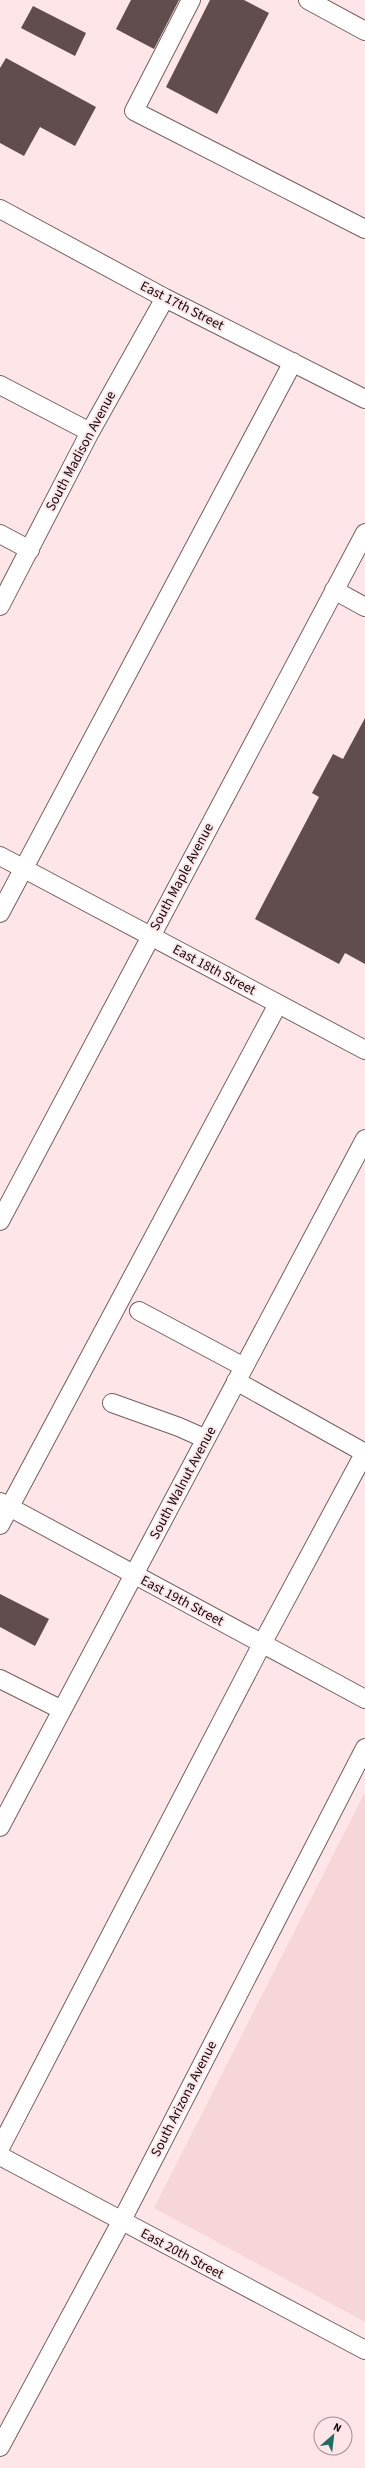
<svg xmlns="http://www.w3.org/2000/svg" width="365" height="2468" font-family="'Source Sans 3',sans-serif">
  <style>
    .built { fill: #f7d6d9 }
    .building { fill: #614c4e }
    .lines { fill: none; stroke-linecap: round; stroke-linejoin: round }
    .minor-casing { stroke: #755f61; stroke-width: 20 }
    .minor { stroke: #fff; stroke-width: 18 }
    .labels { text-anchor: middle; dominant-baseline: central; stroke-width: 4; stroke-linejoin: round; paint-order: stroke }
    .street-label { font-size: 14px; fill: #120a0b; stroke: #fee5e7 }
  </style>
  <rect width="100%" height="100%" fill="#fee5e7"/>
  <path class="built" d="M364,1794L365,1795V2322L154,2208Z"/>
  <path class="building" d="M131,0H179L154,49L116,29Z
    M210,0H244L269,13L217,114L166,87Z
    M33,6L86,33L75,56L21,28Z
    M6,58L96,107L75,146L40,127L24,156L0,143V68Z
    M365,718V964L345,953L339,964L255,919L319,797L312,793L333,754L343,759Z
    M0,1594L49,1619L35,1646L0,1627Z"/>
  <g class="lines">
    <g class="minor-casing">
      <path id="minor" d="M191,0L134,111L365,229
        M308,0L365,31
        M0,209L165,298L365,399
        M0,385L90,432
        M0,534L30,550
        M334,590L365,607
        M0,606L90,432L165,298
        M0,856L365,1050
        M0,913L293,362
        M0,1221L365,533
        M139,1311L244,1367
        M236,1381L365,1453
        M112,1403L179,1427L206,1439
        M0,1502L365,1699
        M0,1525L278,1004
        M0,1679L62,1710
        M0,1827L365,1139
        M0,2148L262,1644L365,1452
        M0,2156L365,2350
        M0,2447L121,2222L365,1748"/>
    </g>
    <use href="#minor" class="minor"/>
  </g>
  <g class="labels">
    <g class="street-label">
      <text transform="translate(182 306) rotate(27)">East 17th Street</text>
      <text transform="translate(81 451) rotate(-62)">South Madison Avenue</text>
      <text transform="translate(182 877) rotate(-62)">South Maple Avenue</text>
      <text transform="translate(214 970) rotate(28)">East 18th Street</text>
      <text transform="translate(183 1483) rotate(-62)">South Walnut Avenue</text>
      <text transform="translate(182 1601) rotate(28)">East 19th Street</text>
      <text transform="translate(184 2099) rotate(-63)">South Arizona Avenue</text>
      <text transform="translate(182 2254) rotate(28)">East 20th Street</text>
    </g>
  </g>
  <g transform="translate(333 2436) rotate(28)"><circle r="19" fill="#fee5e7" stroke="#a08d8f"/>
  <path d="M0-3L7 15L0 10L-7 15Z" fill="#236a5f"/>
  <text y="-6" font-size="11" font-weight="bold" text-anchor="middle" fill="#120a0b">N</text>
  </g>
</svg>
